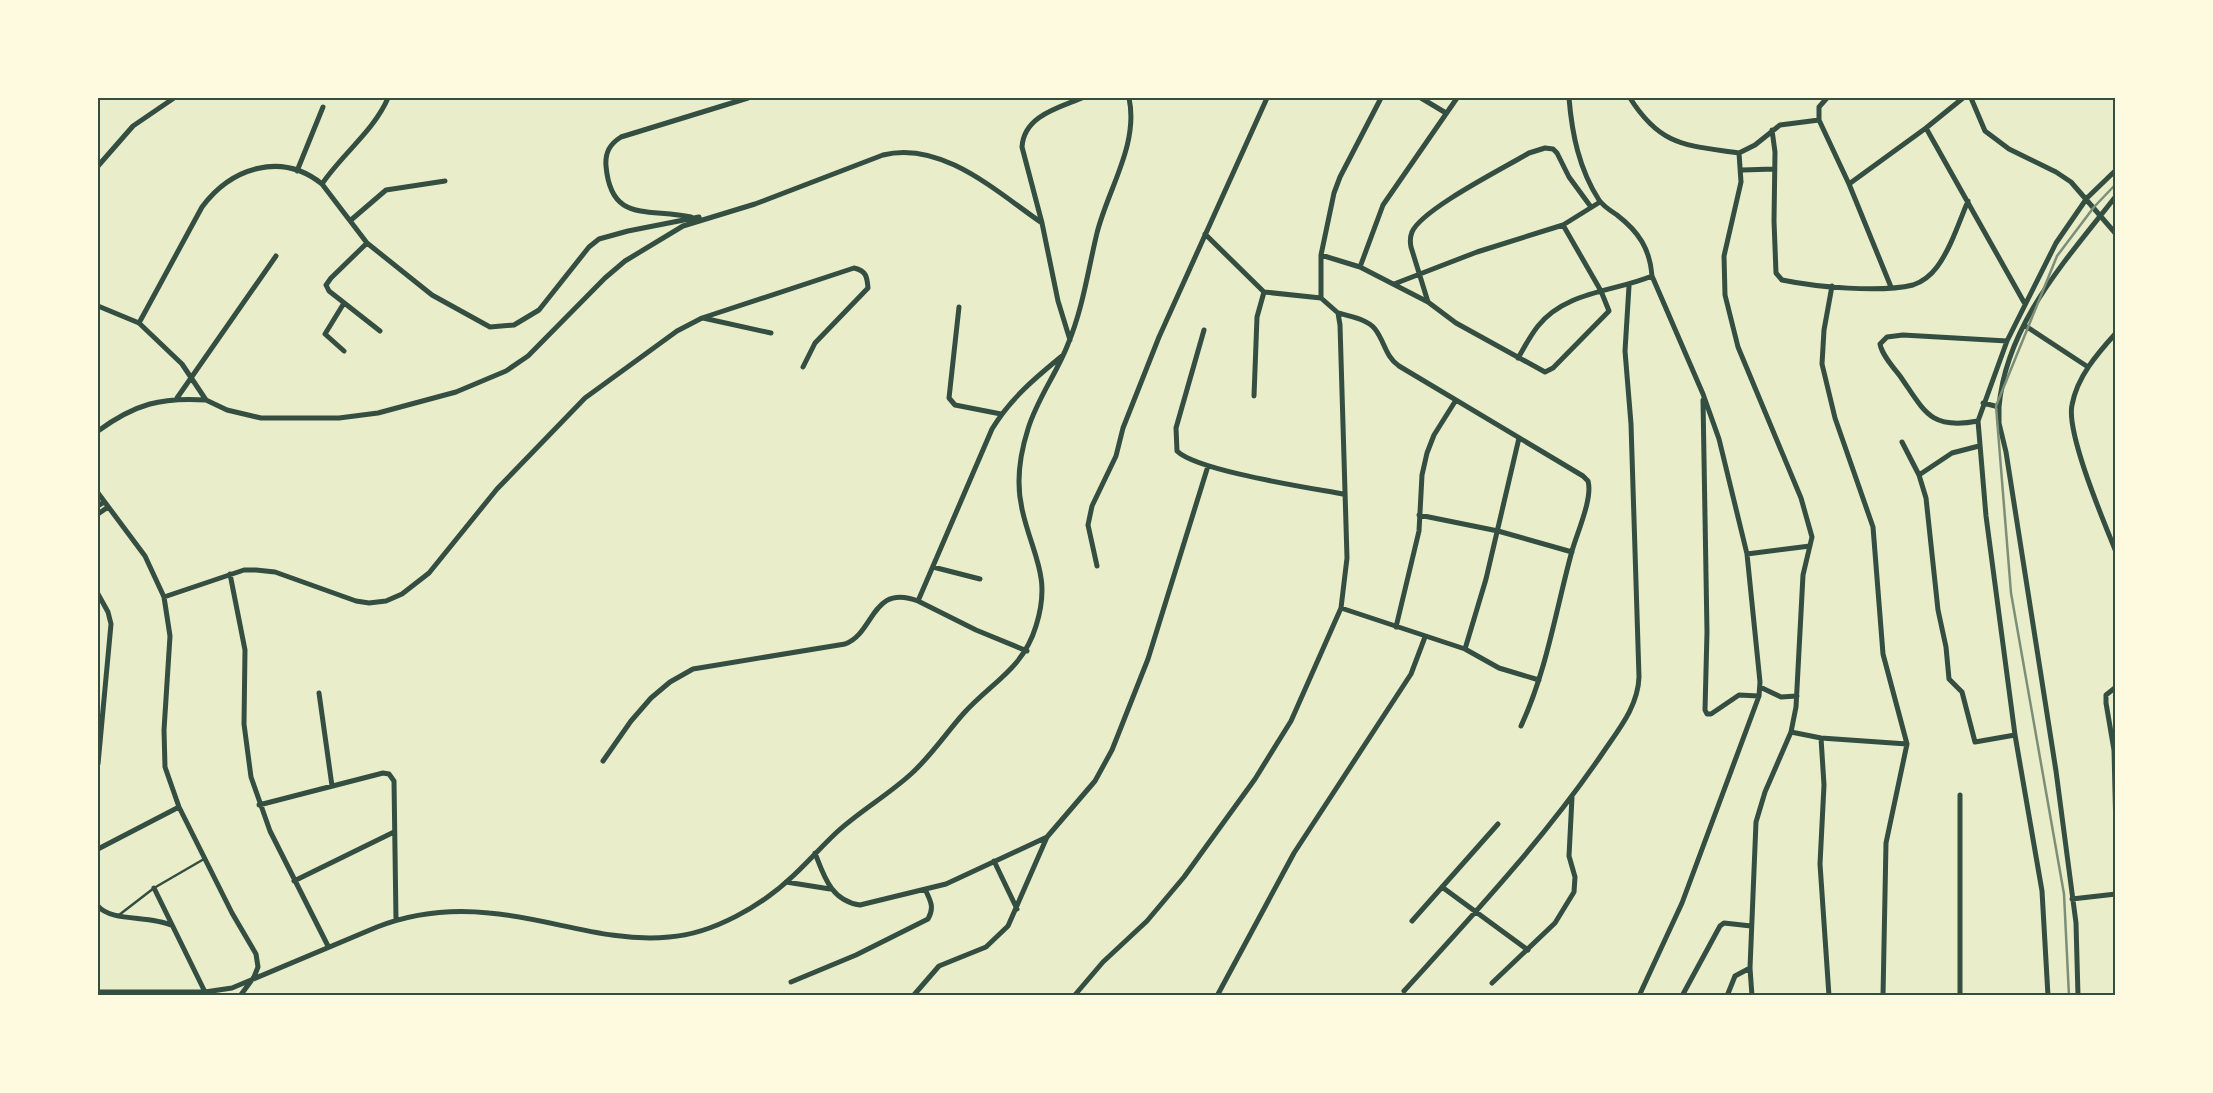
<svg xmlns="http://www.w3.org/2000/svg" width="2213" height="1093" font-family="Quicksand,sans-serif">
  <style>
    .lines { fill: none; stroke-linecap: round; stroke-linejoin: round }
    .service { stroke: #344e41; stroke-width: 2.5 }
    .minor { stroke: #344e41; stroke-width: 5 }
    .rail { stroke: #7c8e77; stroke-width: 2.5 }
    .neatline { fill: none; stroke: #344e41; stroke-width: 2 }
  </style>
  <rect width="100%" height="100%" fill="#e9edc9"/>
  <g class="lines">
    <path class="service" d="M119,915L154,888L204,859"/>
    <path class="minor" d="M1421,98L1446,113
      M1569,98C1572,134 1579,169 1599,200C1603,206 1611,211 1617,215C1639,232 1650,249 1652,276L1703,394L1719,439L1747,554L1760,682L1759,696L1682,903L1639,996
      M1630,98C1661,147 1686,145 1739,153
      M1827,98L1819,107V120L1849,184L1891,287
      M1971,98L1985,131L2009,149L2056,172L2071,182L2116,234
      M1926,128L2025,304
      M1772,130L1775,152L1774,221L1776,273L1782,280C1816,287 1880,293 1913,285C1922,282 1931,275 1937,267C1951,248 1959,222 1968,201
      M1739,153L1741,182L1724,256L1725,295L1738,347L1801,498L1812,537L1803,575L1796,707L1791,732L1765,792L1756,822L1750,968L1752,996
      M1739,153L1755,145L1780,125L1819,120
      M98,166L133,126L174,98
      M1742,170L1774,169
      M297,171L323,107
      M322,184C343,153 373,132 388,98
      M1849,184L1926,128L1963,98
      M691,217C647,208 611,223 606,166C605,152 610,144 621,137L748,98
      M351,220L386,190L445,181
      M1205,234L1264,292L1321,298
      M367,243L331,278L326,285L329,291L380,331
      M1321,255L1360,267L1428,302L1456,323L1545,372L1553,368L1609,311L1601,291L1563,225
      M1360,267L1383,205L1457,98
      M1394,284L1477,252L1563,225L1600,202
      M1832,286L1824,330L1822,364L1835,418L1873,527L1883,654L1907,744L1886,843L1883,996
      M1428,302L1411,247C1410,242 1410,237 1412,232C1422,209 1504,168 1529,153L1545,148L1553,149L1557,153L1569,177L1591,207
      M344,303L325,334L344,351
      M98,306L139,323L182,364L206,400L227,410L261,418H339L378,413L456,392L506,371L528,356L605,278L625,261L683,226L755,204L883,155C942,140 998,193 1042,223
      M959,307L949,398L955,405L1001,414
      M1338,313C1349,316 1367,319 1375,329C1385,342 1385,356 1399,366L1583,476L1588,481C1593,498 1577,533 1572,551C1556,609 1547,670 1521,726
      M703,318L771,333
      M139,323L202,207C231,168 281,151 322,184L367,243L432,295L490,327L514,325L539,310L589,247L599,239L628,231L699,217
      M2024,325L2088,367
      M1204,330L1176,428L1177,451C1197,471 1311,488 1343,494
      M2116,333C2097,354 2077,377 2072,405C2066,433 2104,522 2116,552
      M1070,340L1058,301L1042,223L1022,147C1024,116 1058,108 1082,98
      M1518,358C1524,348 1530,336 1538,326C1566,291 1614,292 1652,276
      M1254,396L1257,317L1264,292
      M177,398L276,256
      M1703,400L1707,632L1705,710L1707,714H1711L1739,695L1759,696
      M1983,403L1999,407V423L2006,452L2056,771L2076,923L2078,996
      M1999,407C2006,324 2067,259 2116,196
      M1978,421C1930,430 1925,412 1900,376C1893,367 1882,355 1880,344L1887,337L1903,335L2007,341
      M98,431C135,404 161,397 206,400
      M1902,442L1919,475L1926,498L1938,610L1946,647L1949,679L1962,692L1975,742L2015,735
      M1919,475L1952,453L1979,446
      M98,493L145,556L164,597L170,636L164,730L165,767L179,807L232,913L256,954L258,967L254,977L240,996
      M98,506L104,502
      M98,514L108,507
      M1419,515L1498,531L1572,552
      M1747,554L1810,546
      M1097,566L1088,525L1092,506L1116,456L1123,428L1159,337L1267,98
      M933,567L980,579
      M230,574L245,650L244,724L251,777L270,831L328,946
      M98,594L108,612L111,624L98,764
      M164,597L244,570H256L275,572L356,601L369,603L386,601L402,594L429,573L497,489L585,398L677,331L702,318L854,268C866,271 867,276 868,288L815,343L803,367
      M1341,608L1465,649L1499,668L1539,680
      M1396,627L1419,531L1422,475L1427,453L1434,435L1456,400
      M1465,649L1486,579L1519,438
      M1027,651L976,630L918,601L992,429C1010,399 1035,378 1062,356
      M1760,687L1781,697L1797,696
      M2116,687L2106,695V703L2114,750L2116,831
      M319,693L332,786
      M1791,732L1821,738L1907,744
      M1821,738L1824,785L1820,864L1829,996
      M603,761L631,721L651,698L670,682L693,669L845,644C875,633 871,583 918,601
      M259,805L383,773L389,774L394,781L396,920
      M98,849L179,807
      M815,853C824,876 831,901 860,905L946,884L1047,837L1095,781L1112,750L1148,659L1208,466
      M994,861L1017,909
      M294,881L394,832
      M786,882L830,889
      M1442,887L1528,950
      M154,888L205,992
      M2072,899L2116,894
      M98,906C111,922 149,915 171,925
      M1412,921L1498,824
      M791,982L856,955L928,919C935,907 930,900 925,889
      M1492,983L1555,923L1574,892L1575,877L1569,856L1572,797
      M1404,991C1473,915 1544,839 1602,754C1618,730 1638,707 1639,677L1631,424L1625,351L1629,286
      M98,992H205L232,988L377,927C413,913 451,909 489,913C550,918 607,943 669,937C713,934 763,905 794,875C809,861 822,846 837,832C860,811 888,795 911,774C931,756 946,733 964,713C992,682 1023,669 1036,626C1052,576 1032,555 1022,509C1016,483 1020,454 1028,429C1037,399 1057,373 1068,344C1083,308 1088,270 1097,233C1108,189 1139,144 1129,98
      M913,996L939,966L986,947L1008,926L1047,837
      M1074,996L1103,962L1147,921L1184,877L1255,779L1291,721L1341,608L1347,558L1340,325L1338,313L1321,298V255L1334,193L1340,177L1381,98
      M1217,996L1294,853L1411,674L1425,637
      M1682,996L1720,926L1724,923L1751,926
      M1727,996L1735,976L1750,968
      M1960,996V795
      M2048,996L2042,891L2015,735L1986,516L1978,421L2007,341L2056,243L2087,198L2116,170"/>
    <path class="rail" d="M2069,996L2064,894L2011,593L1996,406L2057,256L2094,207L2116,184"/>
  </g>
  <rect width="2213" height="1093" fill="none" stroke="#fefae0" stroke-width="198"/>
  <rect x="99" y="99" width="2015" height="895" class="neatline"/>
</svg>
